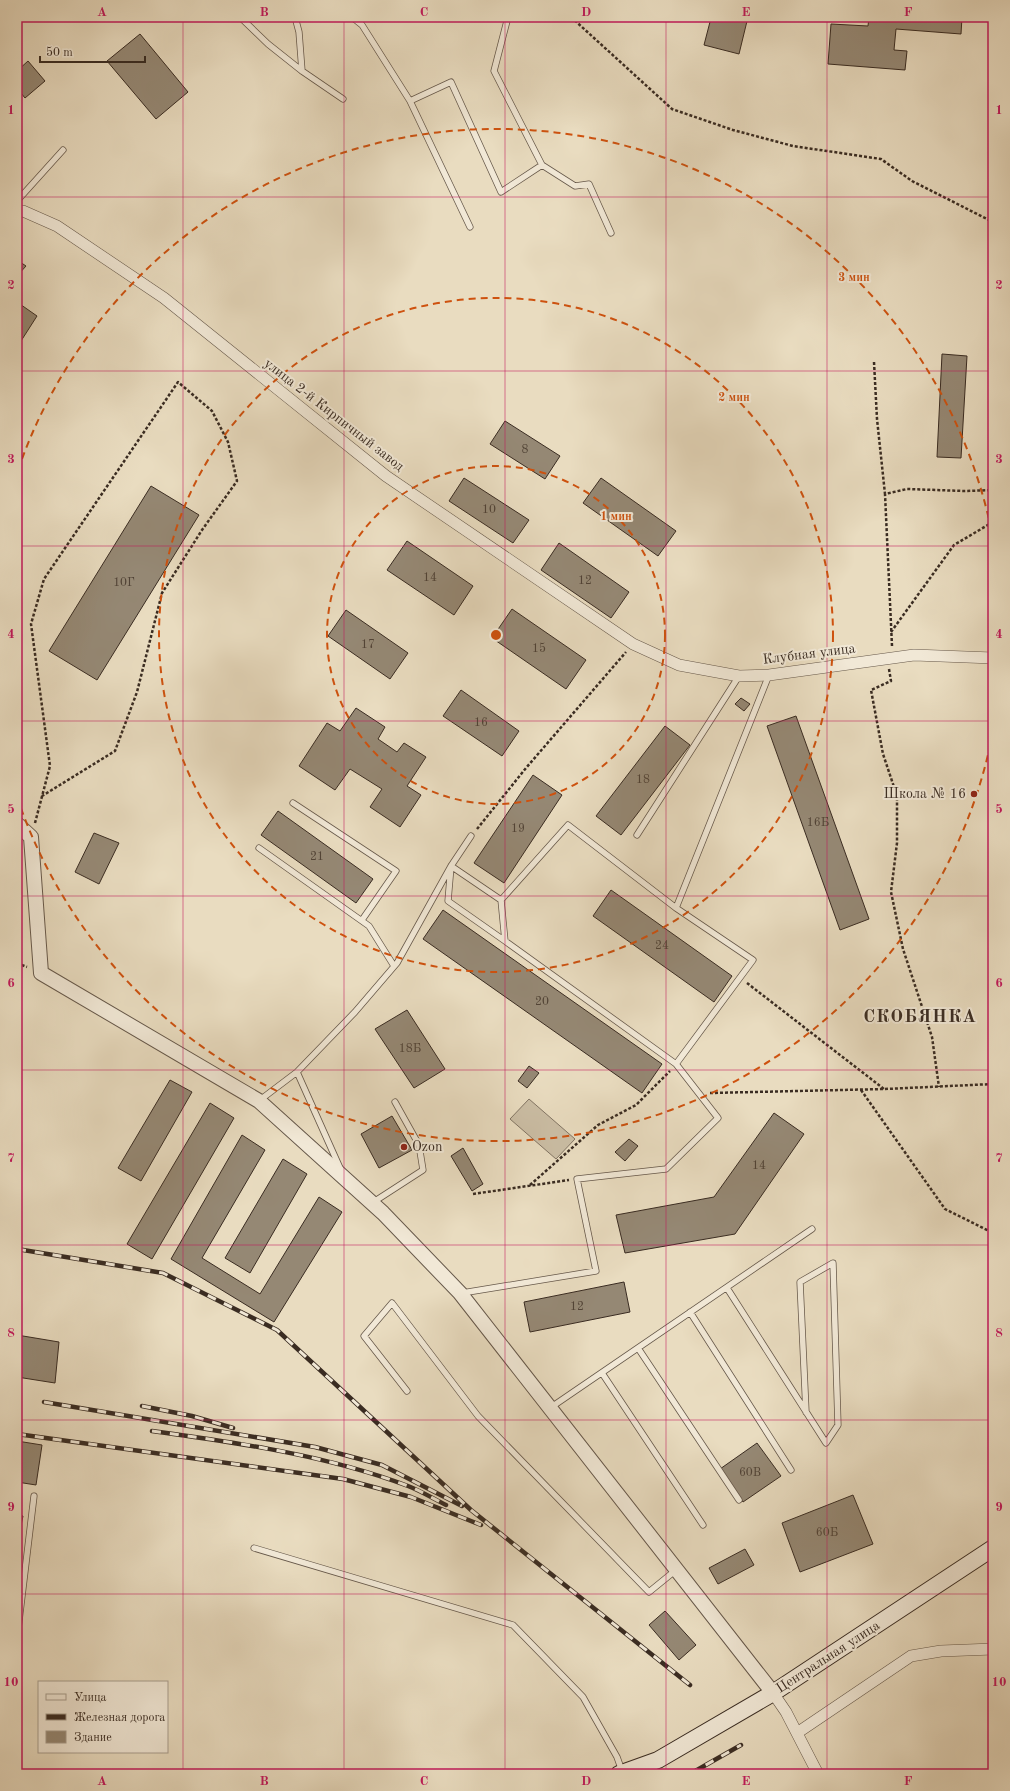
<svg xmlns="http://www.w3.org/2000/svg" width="1010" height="1791" font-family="'Old Standard TT',serif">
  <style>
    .green { fill: #cbbea5; stroke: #827564 }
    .building { fill: #958874; stroke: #3a2c22 }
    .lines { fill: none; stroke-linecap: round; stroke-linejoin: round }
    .service-casing { stroke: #66584a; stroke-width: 7 }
    .minor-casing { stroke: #66584a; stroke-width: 12 }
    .tertiary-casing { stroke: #66584a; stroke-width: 16 }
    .secondary-casing { stroke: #3a2c22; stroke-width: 18 }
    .path { stroke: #3a2c22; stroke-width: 2.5; stroke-dasharray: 3 2; stroke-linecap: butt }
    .service { stroke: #f1e8d6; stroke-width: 5.5 }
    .minor { stroke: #f1e8d6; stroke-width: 11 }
    .tertiary { stroke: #f1e8d6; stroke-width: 14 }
    .secondary { stroke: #f1e8d6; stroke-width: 16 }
    .rail-casing { stroke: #3a2c22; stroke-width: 4.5 }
    .rail { stroke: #f1e8d6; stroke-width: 3; stroke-dasharray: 9; stroke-linecap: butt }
    .grid { fill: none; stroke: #c2185b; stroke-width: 1; stroke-opacity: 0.55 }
    .ring { fill: none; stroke: #ce520f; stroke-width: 2; stroke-dasharray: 7 5 }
    .poi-dot { fill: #8f2418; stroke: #f1e8d6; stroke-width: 1.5 }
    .labels { text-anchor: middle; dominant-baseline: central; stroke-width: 4; stroke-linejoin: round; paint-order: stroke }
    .number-label { font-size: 12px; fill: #514336 }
    .street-label { font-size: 14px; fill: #3a2c22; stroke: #f1e8d6 }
    .poi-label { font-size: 14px; fill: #3a2c22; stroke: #f1e8d6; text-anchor: end }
    .district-label { font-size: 18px; font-weight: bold; letter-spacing: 1px; fill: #3a2c22; stroke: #f1e8d6 }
    .centre { fill: #ce520f; stroke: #f1e8d6; stroke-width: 2 }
    .ring-label { font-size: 12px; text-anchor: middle; font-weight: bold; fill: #ce520f; stroke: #f1e8d6; stroke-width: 4; stroke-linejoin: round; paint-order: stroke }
    .neatline { fill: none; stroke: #c2185b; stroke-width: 1.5 }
    .grid-label { font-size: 13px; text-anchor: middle; font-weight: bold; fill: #c2185b }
  </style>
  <rect width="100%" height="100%" fill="#e9dcc0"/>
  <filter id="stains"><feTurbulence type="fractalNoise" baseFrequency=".005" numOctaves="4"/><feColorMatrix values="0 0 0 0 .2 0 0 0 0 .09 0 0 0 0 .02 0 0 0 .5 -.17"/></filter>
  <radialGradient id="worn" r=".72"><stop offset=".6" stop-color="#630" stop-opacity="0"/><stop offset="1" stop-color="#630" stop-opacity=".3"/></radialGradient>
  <path class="green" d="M529,1099L575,1139L556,1159L510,1119Z"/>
  <path class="building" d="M708,17H748L739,54L704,45L711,18Z
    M869,17H962L961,34L896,29L894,50L907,51L905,70L828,64L831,24L868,26Z
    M140,34L188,92L156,119L107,61Z
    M28,61L45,81L25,98L17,88V71Z
    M17,260L26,266L17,276Z
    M17,302L37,316L21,341L17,338Z
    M942,354L967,356L961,458L937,457Z
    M505,421L560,456L545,479L490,444Z
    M464,478L529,520L513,543L449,501Z
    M601,478L676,531L658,556L583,503Z
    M151,486L199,515L97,680L49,651Z
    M407,541L473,586L454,615L387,570Z
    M559,543L629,592L611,618L541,570Z
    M512,609L586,660L566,689L492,638Z
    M346,610L408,653L390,679L328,636Z
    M461,690L519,731L502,756L443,716Z
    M741,698L750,704L744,711L735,704Z
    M356,708L385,727L378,739L397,752L404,743L426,757L407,786L421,795L400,827L370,807L382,789L350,769L335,790L299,766L327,723L340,731Z
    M796,716L869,919L840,930L767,726Z
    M665,726L690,745L621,835L596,816Z
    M533,775L562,795L504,883L474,863Z
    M278,811L373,879L356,903L261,835Z
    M94,833L119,843L99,884L75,872Z
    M611,890L732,976L714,1002L593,916Z
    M443,910L662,1064L642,1093L423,939Z
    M407,1010L445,1069L414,1088L375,1029Z
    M529,1066L539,1073L527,1088L518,1081Z
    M170,1080L192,1092L141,1181L118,1168Z
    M210,1103L234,1118L152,1259L127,1244Z
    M774,1113L804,1134L735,1234L625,1253L616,1215L714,1197Z
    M392,1116L412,1150L379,1168L361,1134Z
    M242,1135L265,1150L202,1258L260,1294L319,1197L342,1212L274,1322L171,1259Z
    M629,1139L638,1146L625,1161L615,1152Z
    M463,1148L483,1184L472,1191L451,1156Z
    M283,1159L307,1174L250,1273L225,1258Z
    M624,1282L630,1312L530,1332L524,1302Z
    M17,1335L59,1342L55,1383L17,1377Z
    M17,1441L42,1445L36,1485L17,1482Z
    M757,1443L781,1476L743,1502L720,1469Z
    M853,1495L873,1544L800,1572L782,1523Z
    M17,1515L23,1516L19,1535H17Z
    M745,1549L754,1565L718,1584L709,1568Z
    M665,1611L696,1645L679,1660L649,1625Z"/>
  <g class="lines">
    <g class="service-casing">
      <path id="service" d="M240,17L268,44L302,71L343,99
        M295,17L299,32L302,71
        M352,17L362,25L410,101L470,227
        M508,17L494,71L542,165L575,186L589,184L611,233
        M410,101L451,82L501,192L542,165
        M17,201L63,150
        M293,803L396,871L362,920
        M637,835L739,676
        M259,848L369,926L394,966
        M451,866L448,901L505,941L501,900L568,825L676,908L753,960L676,1064
        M451,866L501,900
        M676,908L769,675
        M297,1072L340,1168
        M260,1100L297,1072L355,1012L397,963L451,866L471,836
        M372,1203L423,1170L419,1145L395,1102
        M727,1288L826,1443L838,1425L833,1263L800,1282L806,1412
        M462,1293L596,1271L577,1179L666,1169L718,1118L676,1064L505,941
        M690,1312L791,1470
        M638,1348L739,1500
        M602,1373L703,1525
        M407,1391L364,1336L392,1303L478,1416L649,1592L676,1570
        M550,1408L812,1229
        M254,1548L513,1625L583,1697L617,1757L622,1771
        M17,1638L34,1496"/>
    </g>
    <g class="minor-casing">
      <path id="minor" d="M17,211H23L57,226L164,298L386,476L633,644L679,665L739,676L769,675L914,655L993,658
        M773,1693L786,1712L818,1774
        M797,1733L911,1656L941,1651L993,1649"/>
    </g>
    <g class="tertiary-casing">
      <path id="tertiary" d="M17,824L31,837L41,973L259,1101L383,1213L460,1293L773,1693"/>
    </g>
    <g class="secondary-casing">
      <path id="secondary" d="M619,1774L658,1760L773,1693L993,1548"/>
    </g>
    <path class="path" d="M571,17L672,109L733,130L793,146L881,159L912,181L993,222
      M874,362L877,419L885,494
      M891,632L954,545L993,522
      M892,646L885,494L907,489L965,491L993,490
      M889,669L891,681L871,690L883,754L897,796V843L891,892L903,949L932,1037L939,1087
      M35,823L50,766L31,624L44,579L178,382L212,411L228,442L237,481L202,530L162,593L137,692L115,751L42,796
      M477,829L526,768L626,652
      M17,963L27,967
      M747,983L884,1089
      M861,1090L945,1209L993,1233
      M710,1093L885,1089L993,1084
      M530,1185L598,1125L636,1105L670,1071
      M473,1194L569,1180"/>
    <use href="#service" class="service"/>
    <use href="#minor" class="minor"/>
    <use href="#tertiary" class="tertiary"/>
    <use href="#secondary" class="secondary"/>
    <g class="rail-casing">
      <path id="rail" d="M17,1249L163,1273L277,1330L471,1510L690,1685
        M44,1402L315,1447L382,1465L462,1506
        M142,1406L192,1416L233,1428
        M152,1431C239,1443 326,1455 408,1486C421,1491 434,1499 446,1505
        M17,1434L343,1479L411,1497L481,1525
        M690,1774L741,1745"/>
    </g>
    <use href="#rail" class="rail"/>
  </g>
  <path class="grid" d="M183,17V1774M344,17V1774M505,17V1774M666,17V1774M827,17V1774M17,197H993M17,371H993M17,546H993M17,721H993M17,896H993M17,1070H993M17,1245H993M17,1420H993M17,1594H993"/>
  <g class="ring">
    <circle cx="496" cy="635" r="169"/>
    <circle cx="496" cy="635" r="337"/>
    <path d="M993 732A506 506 0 0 1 18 800M18 470A506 506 0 0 1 993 538"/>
  </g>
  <g class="poi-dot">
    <circle cx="974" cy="794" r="4"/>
    <circle cx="404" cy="1147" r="4"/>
  </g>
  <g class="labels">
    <g class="number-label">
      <text x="525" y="450">8</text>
      <text x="489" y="510">10</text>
      <text x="430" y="578">14</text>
      <text x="585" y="581">12</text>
      <text x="124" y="583">10Г</text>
      <text x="368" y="645">17</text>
      <text x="539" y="649">15</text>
      <text x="481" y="723">16</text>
      <text x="643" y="780">18</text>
      <text x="818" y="823">16Б</text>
      <text x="518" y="829">19</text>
      <text x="317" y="857">21</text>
      <text x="662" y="946">24</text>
      <text x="542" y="1002">20</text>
      <text x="410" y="1049">18Б</text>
      <text x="759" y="1166">14</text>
      <text x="577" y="1307">12</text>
      <text x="750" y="1473">60В</text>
      <text x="827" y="1533">60Б</text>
    </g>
    <g class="street-label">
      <text transform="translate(334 415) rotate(38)">улица 2-й Кирпичный завод</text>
      <text transform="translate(809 654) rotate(-7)">Клубная улица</text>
      <text transform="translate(828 1657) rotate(-33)">Центральная улица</text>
    </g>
    <g class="poi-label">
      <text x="966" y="794">Школа № 16</text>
      <text x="412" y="1147" text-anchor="start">Ozon</text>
    </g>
    <g class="district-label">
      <text x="920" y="1017">СКОБЯНКА</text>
    </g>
  </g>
  <circle cx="496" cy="635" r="6" class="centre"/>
  <g class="ring-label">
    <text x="854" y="281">3 мин</text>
    <text x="734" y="401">2 мин</text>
    <text x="616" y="520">1 мин</text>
  </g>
  <rect width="1010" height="1791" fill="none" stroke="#e9dcc0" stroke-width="44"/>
  <rect x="38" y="1681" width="130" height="72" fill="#f1e8d6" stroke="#a89d8e"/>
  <rect x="46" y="1694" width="20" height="6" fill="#f1e8d6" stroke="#a89d8e"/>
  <text x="74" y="1701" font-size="12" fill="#3a2c22">Улица</text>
  <rect x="46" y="1714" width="20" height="6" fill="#3a2c22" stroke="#a89d8e"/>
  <text x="74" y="1721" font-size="12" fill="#3a2c22">Железная дорога</text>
  <rect x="46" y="1731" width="20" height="12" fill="#958874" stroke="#a89d8e"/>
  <text x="74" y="1741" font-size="12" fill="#3a2c22">Здание</text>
  <path d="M40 56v6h105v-6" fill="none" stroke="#3a2c22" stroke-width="2"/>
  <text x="46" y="56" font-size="12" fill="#3a2c22" stroke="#f1e8d6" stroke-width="3" paint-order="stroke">50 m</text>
  <rect x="22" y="22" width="966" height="1747" class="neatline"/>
  <g class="grid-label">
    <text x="102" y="16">A</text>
    <text x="264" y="16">B</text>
    <text x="424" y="16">C</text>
    <text x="586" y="16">D</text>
    <text x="746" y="16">E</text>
    <text x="908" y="16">F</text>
    <text x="11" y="114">1</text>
    <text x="999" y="114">1</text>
    <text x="11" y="289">2</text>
    <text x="999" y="289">2</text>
    <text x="11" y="463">3</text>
    <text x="999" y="463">3</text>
    <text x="11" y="638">4</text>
    <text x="999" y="638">4</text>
    <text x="11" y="813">5</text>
    <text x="999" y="813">5</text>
    <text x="11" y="987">6</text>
    <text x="999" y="987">6</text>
    <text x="11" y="1162">7</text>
    <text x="999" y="1162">7</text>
    <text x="11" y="1337">8</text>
    <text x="999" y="1337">8</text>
    <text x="11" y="1511">9</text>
    <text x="999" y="1511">9</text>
    <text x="11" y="1686">10</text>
    <text x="999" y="1686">10</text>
    <text x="102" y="1785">A</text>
    <text x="264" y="1785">B</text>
    <text x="424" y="1785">C</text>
    <text x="586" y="1785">D</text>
    <text x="746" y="1785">E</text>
    <text x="908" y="1785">F</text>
  </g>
  <rect width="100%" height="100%" filter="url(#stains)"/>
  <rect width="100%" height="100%" fill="url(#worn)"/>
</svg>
